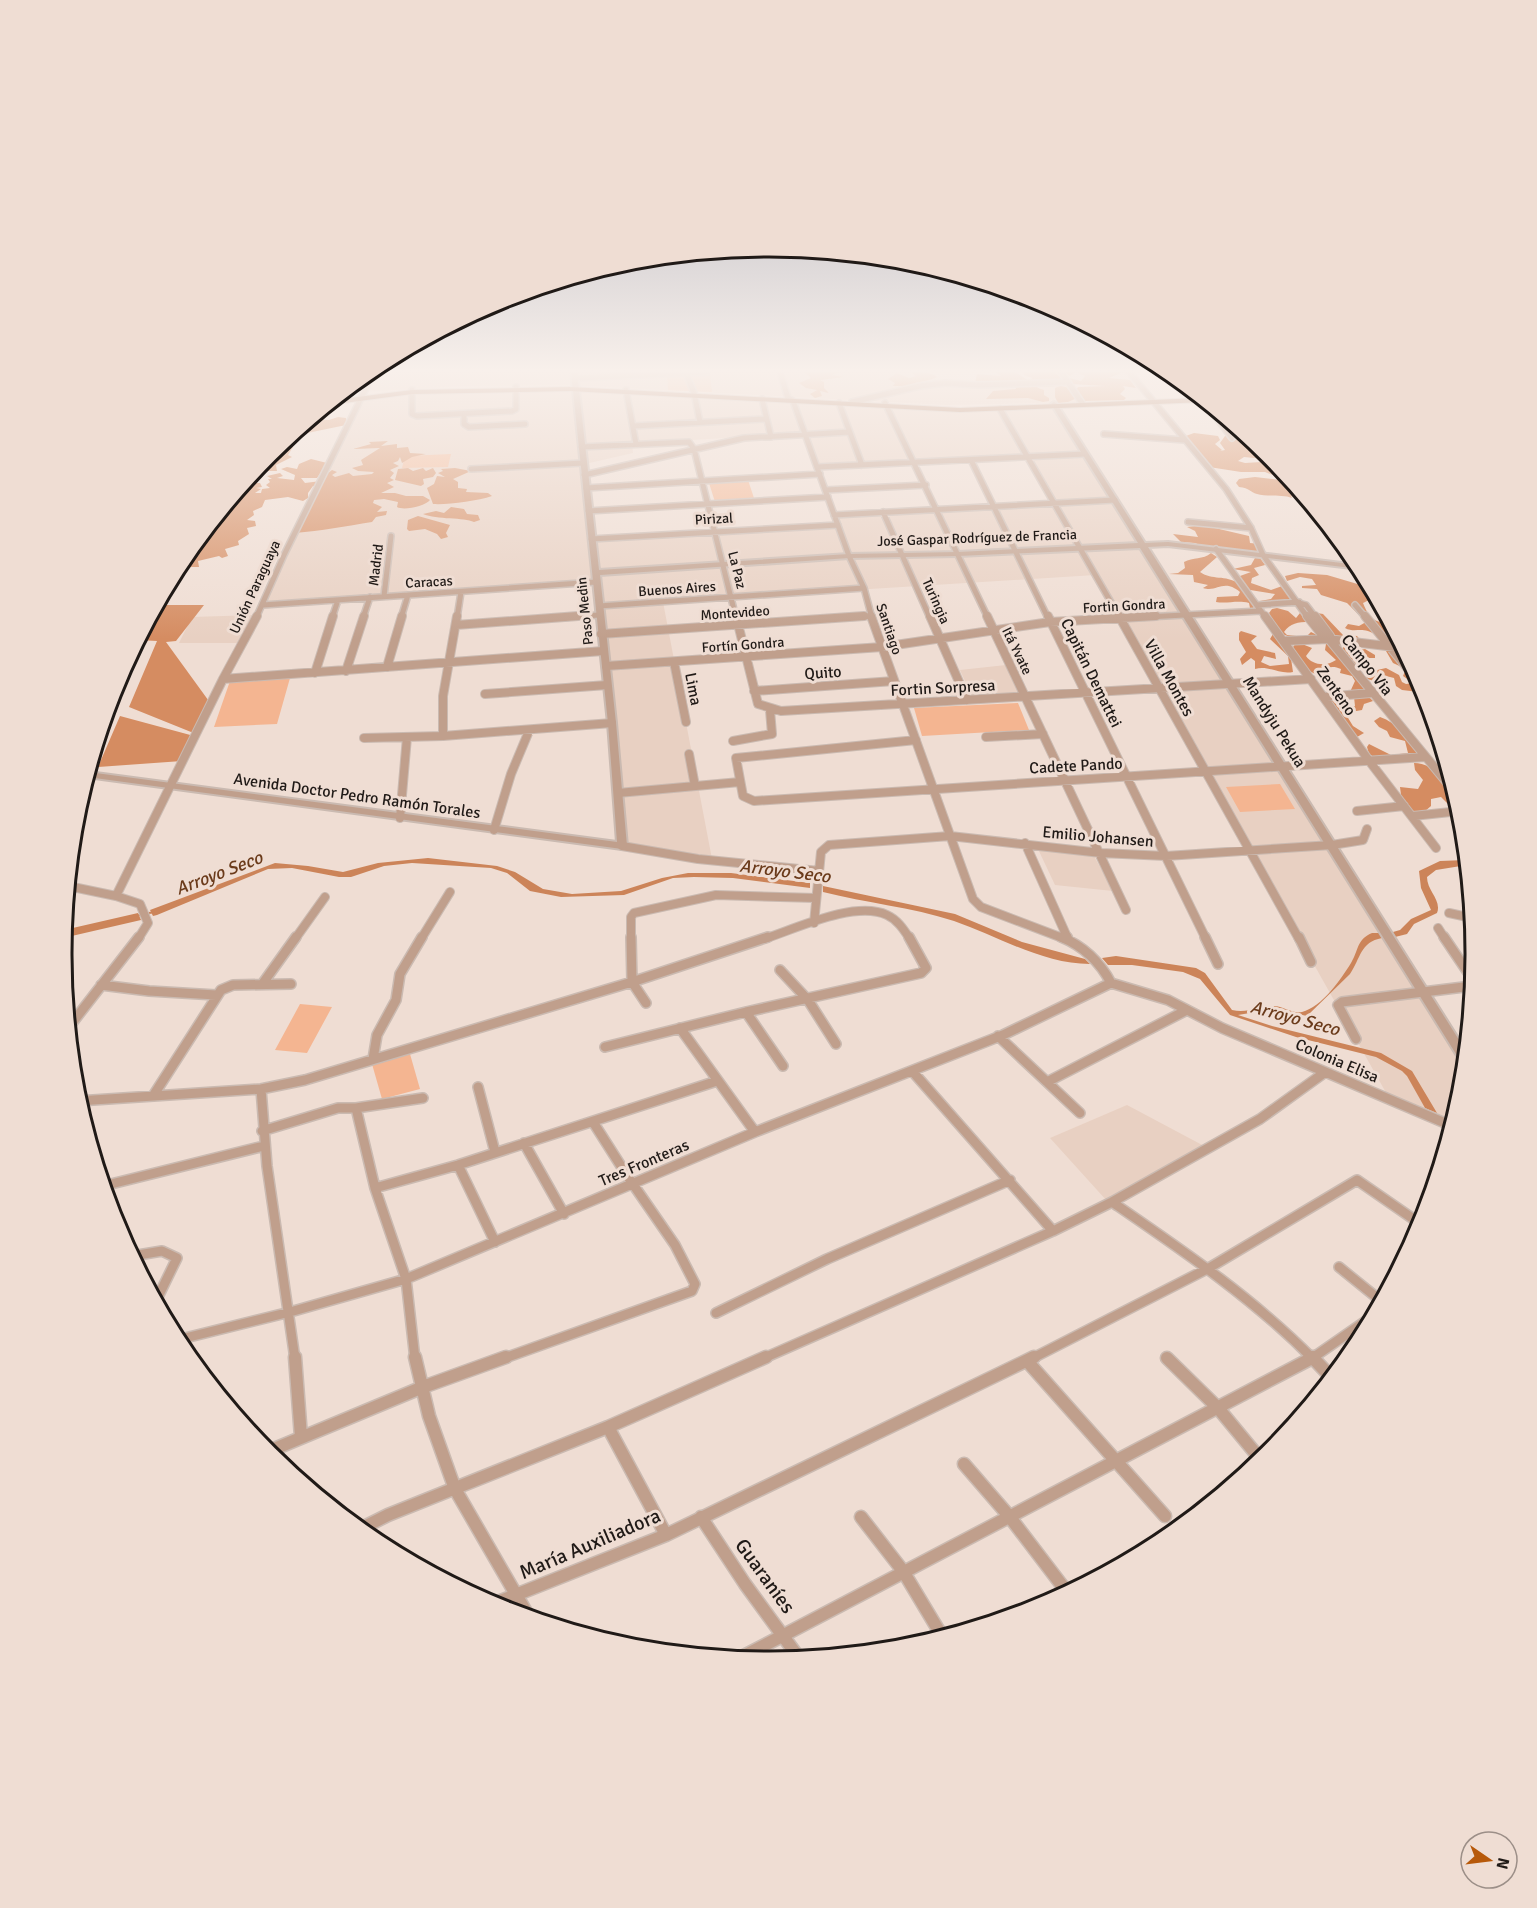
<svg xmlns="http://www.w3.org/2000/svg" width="1537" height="1908" font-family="Signika,sans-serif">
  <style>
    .built { fill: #e8d0c2; fill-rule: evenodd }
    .green { fill: #f4b591 }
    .forest { fill: #d58c61 }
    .water { fill: #cc8459 }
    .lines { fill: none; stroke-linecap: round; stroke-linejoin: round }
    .stream { stroke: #cc8459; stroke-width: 2 }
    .minor-far3-casing { stroke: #cabab1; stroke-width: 8 }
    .minor-far2-casing { stroke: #cabab1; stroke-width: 10 }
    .minor-far1-casing { stroke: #cabab1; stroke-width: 12 }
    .minor-casing { stroke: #cabab1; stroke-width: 15 }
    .tertiary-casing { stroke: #cabab1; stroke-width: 4 }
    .primary-casing { stroke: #cabab1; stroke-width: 2 }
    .minor-far3 { stroke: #c09f8c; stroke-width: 5 }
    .minor-far2 { stroke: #c09f8c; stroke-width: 8 }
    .minor-far1 { stroke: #c09f8c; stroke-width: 9 }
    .minor { stroke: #c09f8c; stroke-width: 12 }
    .tertiary { fill: #c09f8c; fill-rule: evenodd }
    .primary { fill: #a16643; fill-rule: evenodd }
    .labels { text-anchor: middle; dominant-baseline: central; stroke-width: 6; stroke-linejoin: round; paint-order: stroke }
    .far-street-label { font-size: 14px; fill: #201a17; stroke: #efddd3 }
    .street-label { font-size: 16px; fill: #201a17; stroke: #efddd3 }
    .water-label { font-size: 18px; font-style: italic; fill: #6b3b1b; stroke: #efddd3 }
    .near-street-label { font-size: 20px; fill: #201a17; stroke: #efddd3 }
    .rim { fill: none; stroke: #201a17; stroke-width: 3 }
  </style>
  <rect width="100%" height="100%" fill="#efddd3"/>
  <path class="built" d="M373,372H783L785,377H787L786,372H927L945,387L1067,377L1082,402L946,405L569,385L463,386L359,392Z
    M574,390L948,412L1052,409L1465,1063L1462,1092L1452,1125L1389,1098L1095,575L663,602L712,859L622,844L597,582L260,602L341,438L366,399L446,392ZM804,433L814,467L1028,456L1053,502L832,515L834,523L591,539L585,464L633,453L632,445L595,446Z
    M255,615L240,643H179L192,617Z
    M1006,665L1021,695L972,697L960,670Z
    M1038,849L1094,856L1113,891L1055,885Z
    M1127,1105L1206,1147L1107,1201L1050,1138Z"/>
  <path class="green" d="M710,373L712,392L668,390L667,375Z
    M451,454L448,467L402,468L405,456Z
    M748,480L754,498L715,502L709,483Z
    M290,678L277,724L214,727L230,681Z
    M1018,703L1029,730L922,736L914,708Z
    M1280,784L1295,809L1240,812L1226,787Z
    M300,1004L332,1007L307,1053L275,1050Z
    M410,1054L420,1089L382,1099L372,1064Z"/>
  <path class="forest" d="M804,372H840L832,375L844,377L820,380L824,382V388L829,393L820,391L822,396L815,398L810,394L817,390L806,388L799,383L811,378Z
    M902,372C913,372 928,370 937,377C928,382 916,381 908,386H893L895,383L888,379L897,373L909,378L916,376L911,372Z
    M996,372C1004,372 1014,370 1020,375C1030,381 1031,386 1044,390V395L1049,398V401L1043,402L1028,398L986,399L993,391L1016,389L1015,384L975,383L977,374L1001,376Z
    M1023,372H1054L1063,379L1062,386L1069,388L1077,398L1068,402L1058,403L1055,397V388L1060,386L1040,387L1030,381L1032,378L1024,375Z
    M1065,372H1123L1109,378L1130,380L1136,388L1123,386L1125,389L1120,394L1126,398L1124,400L1083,401L1075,391L1078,387L1106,386L1071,384L1067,381L1069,378L1081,381L1085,376L1076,372L1070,376Z
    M338,417L346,418V425L293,436V447L288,455L292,457L276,465L277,471H265L261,476H251L269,454L311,419L329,420Z
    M1194,433L1218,436L1220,440L1215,444L1222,450L1220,451L1225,450L1220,443L1225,436H1247L1255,444L1254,447L1258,446L1274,460L1244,457L1238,461L1245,463L1261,462L1269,469L1272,467L1269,462H1273L1287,477L1280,473L1273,475L1265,472H1241L1209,467L1183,437Z
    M388,441L381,446L397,444V448L408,447L410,453L426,454L412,457L402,463L400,457L398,461L393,463L399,466L390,470L394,473L390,478L394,480L387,483L394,487L381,493H395L406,496H423L430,500C425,506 404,511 397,507L398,502L384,499L374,500L373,503L382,507L377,512L387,511L386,515L376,517L372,522C346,526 321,531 295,533C300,516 310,502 318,486H313L308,493V498L303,501L288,497L265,500L262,507L253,511L254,515L247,520L255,521L256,526L247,528L249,534L238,541L239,545L225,549L228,556L222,558L219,556L198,561L199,567H191L183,571L179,570L181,561L242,487L246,489L251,483H260L262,487L256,488L261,489L255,493H261L262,489L270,488L266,485L270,482L268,479H272L267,476L280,473L283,476L277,478L294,480L295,475L281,469L287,467L297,469L299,464L311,459L327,463L317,478H301L305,483L321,481L322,484L324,482L322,478L332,470L337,472L332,475L335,477L349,473L353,476L372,474L374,472L358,471L352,468L363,465L361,460L380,448L353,449L371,444L369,442Z
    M408,468L413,471L423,468L426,471L433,468L436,473L433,477L423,479L424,484L421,486L395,480L398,469Z
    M455,468L471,471L453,479L458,482V488L467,489L466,492L488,493L492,496C477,501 447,505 433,504L427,488L434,484L437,476L445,477L438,473L443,471L441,469Z
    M1255,477L1291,481L1306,500L1291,496L1292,498C1282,494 1265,497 1257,494C1250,492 1250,488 1239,487L1236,483L1239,479Z
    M451,507L464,509L467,514L478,515L480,520L474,522C464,517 437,520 423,514L436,511L444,513Z
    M418,516L450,525L446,533L448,537L441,539L437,534L425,529L409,531L407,529L408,520Z
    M1202,525L1249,536L1250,543L1260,544L1262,549L1259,552L1202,546L1195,543L1181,542L1173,534L1198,537L1195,531L1187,527Z
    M1211,553L1217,557L1200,572C1213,581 1224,574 1240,584V576L1251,572L1233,569L1251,565L1255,558H1260L1265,565L1254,568L1259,575L1252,578L1251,583L1271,590L1285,585L1290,588L1293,597L1287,601L1263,603L1260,601L1271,599L1275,594L1244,589L1246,596L1255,606L1253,608H1250L1249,603C1237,600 1227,604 1216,602L1217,597L1238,596L1240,592C1223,578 1217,593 1203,588L1208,585L1194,582L1193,575L1169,574L1178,573L1185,568L1184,562C1193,557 1203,560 1211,553Z
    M1298,573L1327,575L1371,588L1375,597L1363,603C1367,613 1372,623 1385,622L1383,611L1392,628L1386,630V644C1357,655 1329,638 1317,613L1323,614L1343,635L1357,636L1362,642L1379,641L1377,636C1362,625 1356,634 1345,628L1348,624L1359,626L1366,622L1347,603L1321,595L1317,589L1302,588V586L1316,585L1312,579L1300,577L1287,581L1285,576Z
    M157,605H204L176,641L166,642L211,704L196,734L129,707L157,641L138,640Z
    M1277,608L1288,611L1296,618L1300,613L1309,618V622C1298,622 1290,623 1284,632L1287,635L1306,637L1311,632L1319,636L1305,642L1279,633L1269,613L1272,609Z
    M1241,631L1257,636L1251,641L1257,649L1275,653L1276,659L1264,656L1261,662L1270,666L1289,664L1288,656L1270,639L1273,634L1290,652L1293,672C1279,675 1269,665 1255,669V661L1251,658L1242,665L1240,659L1246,652L1239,640V633Z
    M1297,642L1312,648L1306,656C1312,665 1326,667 1336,660L1325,650L1326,644H1331L1336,654L1364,678L1373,671L1386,668L1399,675L1402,682L1406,684L1413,683L1403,676L1406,669L1393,663L1386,651L1387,648L1423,689L1419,692L1402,690L1396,686L1394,678L1374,673L1377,679L1374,681L1364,678L1367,681L1366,694L1373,701L1364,704L1362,710L1345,713L1353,726L1364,733L1357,737L1349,731L1329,700L1338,698L1337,701L1341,707L1349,709L1355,706L1354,697L1328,692L1325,687L1326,682L1332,683L1339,691L1350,692L1355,681L1352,676L1340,673L1341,669C1331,664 1323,669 1315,674L1308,670L1293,647Z
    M1343,644L1355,651L1365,649L1375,655V658H1358L1366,667L1357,670L1355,664L1343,651Z
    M120,716L194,736L182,761L98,767Z
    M1380,717C1397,723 1409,737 1420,751L1407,761L1370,757L1367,747L1369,744L1391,755L1408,753L1405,741L1390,737L1387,731L1379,727L1374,721Z
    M1414,763C1435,763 1454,786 1456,805H1449L1441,797L1431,799V806L1424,812L1403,810L1400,787L1418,789L1423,780L1415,770Z"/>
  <path class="water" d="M428,858L497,866L515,872L543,889L572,894L621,891L662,878L688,873H731L810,883V888L733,878L694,877L673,878L624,895L561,897L530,891L507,873L491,868L412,863L384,866L351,877H339L292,868L268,869L157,915L153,916L150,910L275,863L308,866L343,872L378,863Z
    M1466,860L1467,865L1436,870L1427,877C1427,891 1442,900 1437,913L1414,924L1407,934L1395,937L1393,932L1400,930L1411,919L1431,910L1421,888L1419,871L1440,861Z
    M823,886L955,914L1022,942L1085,959L1090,964C1042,964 998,936 954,921C911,907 866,903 823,892Z
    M138,913L141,920L63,938L64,930Z
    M1372,933H1379L1382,938C1360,942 1361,958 1350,974L1307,1016L1274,1009L1238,1015L1272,1026L1381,1053L1412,1071L1437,1113L1425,1108L1407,1076L1402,1071L1376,1057L1296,1037L1230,1015L1200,979L1183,972L1132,965H1108L1102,958L1116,956L1196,968L1205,973L1232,1010C1247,1014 1260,1006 1274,1006C1283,1006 1292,1014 1302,1012C1322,1007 1341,979 1351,963C1359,950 1356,940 1372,933Z"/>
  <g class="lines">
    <path class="stream" d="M136,916L154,912"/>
    <g class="minor-far3-casing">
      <path id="minor-far3" d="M780,372L788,398L793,401L849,556L864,588L872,618
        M1061,372L1082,403
        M1129,372L1226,489L1251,528L1263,555L1308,618
        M686,373L694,393L700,422
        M575,378L707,372
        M412,390V414L417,416L512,411L516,409V387
        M626,390L636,444
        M762,399L771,437
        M1203,400L1232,438
        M852,402L920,386L945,383L978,385L1068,382
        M839,403L862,465
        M885,403L988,618
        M1000,409L1120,618
        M464,414V424L469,427L525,424
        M633,426L766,419
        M1104,434L1184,440
        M581,447L689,442L694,449L736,618
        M971,460L1048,618
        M817,467L1085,454
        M471,469L583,463
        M584,475L744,438L849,432
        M586,488L820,474
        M826,490L926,485
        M588,511L828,497
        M883,512L930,618
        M834,515L1115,500
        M1188,522L1251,528
        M591,539L838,525
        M1216,549L1266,618
        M384,596L391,536
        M1299,603L1306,605L1316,618
        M263,605L596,582
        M1257,605L1299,602
        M1355,605L1366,618
        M599,606L864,588
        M256,618L284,555L374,372
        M332,618L338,600
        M363,618L370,597
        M401,618L408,595
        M457,618L461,592
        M556,618L599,615
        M841,618L871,616
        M1127,618L1261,611"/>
    </g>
    <g class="minor-far2-casing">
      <path id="minor-far2" d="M736,616L758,704L781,711L1311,679
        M871,616L973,899L981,907L1065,939
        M930,616L967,700
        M987,616L1126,910
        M1048,616L1206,939
        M1119,616L1299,939
        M1265,616L1370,762L1436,848
        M1307,616L1323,636L1328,638L1454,791
        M1315,616L1330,636L1328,638
        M1365,616L1422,686
        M456,625L578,616
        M601,634L864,616
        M1284,641L1328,639L1403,648
        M674,662L686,722
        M606,666L882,647L1050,622L1156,616
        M387,667L402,616
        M346,671L364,616
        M315,673L333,616
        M223,679L603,651
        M754,691L894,681
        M485,694L607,685
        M1324,697L1371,693
        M443,736V696L457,616
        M986,737L1043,734
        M364,738L443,736L612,723
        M916,740L736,758L743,796L754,801L1425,757
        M733,741L772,734L770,710
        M689,754L695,786
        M618,793L740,782
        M1357,811L1404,806
        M1413,816L1460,811
        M400,818L407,737
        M494,830L511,774L529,731
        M1025,843L1068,939
        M622,846L698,859L819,871
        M68,886L116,896
        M1449,913L1472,918
        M814,923L821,852L829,845L950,836L1101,853L1166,856L1332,845L1363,840L1367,829
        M1438,928L1445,939
        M138,939L148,923L140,904L116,896L223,679L257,616
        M295,939L325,897
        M421,939L450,892
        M631,939V917L634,913L716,895L816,898
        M764,939C795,929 855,900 887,915C898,920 904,930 910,939"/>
    </g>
    <g class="minor-far1-casing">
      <path id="minor-far1" d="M631,937L632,982L646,1003
        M1061,937C1083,946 1100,962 1111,983
        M1067,937L1068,940
        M1205,937L1218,964
        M1299,937L1311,962
        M1444,937L1473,980
        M780,970L808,1000L836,1044
        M263,983L296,937
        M1111,983L1168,1000L1222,1028L1452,1126
        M101,985L149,991L216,995
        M746,1012L783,1066
        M69,1027L139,937
        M680,1028L755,1132
        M998,1036L1080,1113
        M1356,1039L1338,1005L1342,1002L1472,986
        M605,1047L746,1012L921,973L926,968L909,937
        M373,1059L377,1035L396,1000L400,974L422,937
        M913,1072L1053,1231
        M1047,1082L1187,1010
        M478,1087L495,1152
        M261,1089L267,1166L295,1359
        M153,1096L221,990L233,985L291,984
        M78,1101L261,1089L305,1080L632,982L768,937
        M356,1108L375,1188L406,1279L415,1359
        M262,1131L338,1108H356L423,1098
        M524,1143L564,1214
        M458,1165L495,1242
        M103,1186L264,1146
        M375,1188L458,1165L717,1081
        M1112,1202C1182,1250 1253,1298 1313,1359
        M132,1256L162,1251L177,1258L156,1301
        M1339,1267L1381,1301
        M716,1313L827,1259L1010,1180
        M177,1340L290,1312L406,1279L755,1132L1003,1035L1111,983
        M502,1359L692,1291L695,1284L675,1245L628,1177L593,1122
        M762,1359L1053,1231L1112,1202L1260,1119L1324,1073
        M1031,1359L1209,1268L1357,1180L1422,1225
        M1311,1359L1373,1316"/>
    </g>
    <g class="minor-casing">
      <path id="minor" d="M295,1357L301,1437
        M415,1357L429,1416L455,1489L529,1617
        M1312,1357L1331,1377
        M1167,1358L1218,1408L1261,1460
        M1027,1361L1165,1516
        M608,1427L666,1535
        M267,1452L423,1387L506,1357
        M964,1464L1009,1516L1067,1592
        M701,1517L745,1584L799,1658
        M861,1517L903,1571L939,1631
        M360,1529L388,1515L608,1427L766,1357
        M493,1604L666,1535L1034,1357
        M740,1658L1314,1357"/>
    </g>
    <g class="tertiary-casing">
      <path id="tertiary" d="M571,372H577L599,570L849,554L958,552L1138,543L1051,404L1054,402L1057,404L1145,543L1168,542L1358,565L1360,569L1168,546L1148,547L1466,1051L1465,1063L1461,1062L1140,548L958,556L849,558L600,575L616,723L627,846L622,849L87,777L88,772L617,842L608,723Z"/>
    </g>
    <g class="primary-casing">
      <path id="primary" d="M570,387L960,408L1200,398L1205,402L960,412L570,391L412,394L329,405L334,400L412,390Z"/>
    </g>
    <use href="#minor-far3" class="minor-far3"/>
    <use href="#minor-far2" class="minor-far2"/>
    <use href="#minor-far1" class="minor-far1"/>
    <use href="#minor" class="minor"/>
    <use href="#tertiary" class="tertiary"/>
    <use href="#primary" class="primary"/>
  </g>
  <linearGradient id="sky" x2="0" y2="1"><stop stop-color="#9da1af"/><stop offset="0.58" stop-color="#f8f0eb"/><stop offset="1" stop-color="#f8f0eb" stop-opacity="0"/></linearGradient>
  <rect width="1537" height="639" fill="url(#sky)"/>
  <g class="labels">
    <g class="far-street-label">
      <text transform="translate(714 519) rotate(-3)">Pirizal</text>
      <text transform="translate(977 538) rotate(-2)">José Gaspar Rodríguez de Francia</text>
      <text transform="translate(376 565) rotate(-83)">Madrid</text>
      <text transform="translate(737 570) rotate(76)">La Paz</text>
      <text transform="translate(429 582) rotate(-3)">Caracas</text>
      <text transform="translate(255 587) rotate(-65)">Unión Paraguaya</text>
      <text transform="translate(677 589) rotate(-4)">Buenos Aires</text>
      <text transform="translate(936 601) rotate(66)">Turingia</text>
      <text transform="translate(1124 606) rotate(-3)">Fortin Gondra</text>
      <text transform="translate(585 611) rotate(-96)">Paso Medin</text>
      <text transform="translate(735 613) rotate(-4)">Montevideo</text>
      <text transform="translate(889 629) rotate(71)">Santiago</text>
      <text transform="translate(743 645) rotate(-4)">Fortín Gondra</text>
      <text transform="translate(1017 651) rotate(64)">Itá Yvate</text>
    </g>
    <g class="street-label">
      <text transform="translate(1367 665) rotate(52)">Campo Via</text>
      <text transform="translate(823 673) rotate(-4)">Quito</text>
      <text transform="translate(1091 673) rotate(64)">Capitán Demattei</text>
      <text transform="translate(1169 678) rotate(61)">Villa Montes</text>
      <text transform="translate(943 688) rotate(-3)">Fortin Sorpresa</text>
      <text transform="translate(693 689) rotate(79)">Lima</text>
      <text transform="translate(1336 691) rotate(55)">Zenteno</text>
      <text transform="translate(1274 722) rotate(58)">Mandyju Pekua</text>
      <text transform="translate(1076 766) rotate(-3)">Cadete Pando</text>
      <text transform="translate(357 796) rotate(8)">Avenida Doctor Pedro Ramón Torales</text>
      <text transform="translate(1098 837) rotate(5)">Emilio Johansen</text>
      <text transform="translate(1337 1061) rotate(23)">Colonia Elisa</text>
      <text transform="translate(644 1163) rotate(-23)">Tres Fronteras</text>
    </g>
    <g class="water-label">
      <text transform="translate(785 871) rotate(7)">Arroyo Seco</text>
      <text transform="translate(219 873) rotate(-21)">Arroyo Seco</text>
      <text transform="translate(1295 1018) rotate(15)">Arroyo Seco</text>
    </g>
    <g class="near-street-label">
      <text transform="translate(590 1544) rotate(-23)">María Auxiliadora</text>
      <text transform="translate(765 1576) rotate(54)">Guaraníes</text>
    </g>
  </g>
  <path d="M0 0H1537V1908H0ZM768 257H769A696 696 0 0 1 1465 953V955A696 696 0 0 1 769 1651H768A696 696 0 0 1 72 955V953A696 696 0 0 1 768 257Z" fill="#efddd3" fill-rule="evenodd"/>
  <path class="rim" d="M768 257H769A696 696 0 0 1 1465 953V955A696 696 0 0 1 769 1651H768A696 696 0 0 1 72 955V953A696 696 0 0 1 768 257Z"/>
  <g transform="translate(1489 1860) rotate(104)"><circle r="28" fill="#efddd3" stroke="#9c8f88" stroke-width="1.5"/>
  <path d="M0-4.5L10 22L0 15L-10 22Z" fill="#b7590a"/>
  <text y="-9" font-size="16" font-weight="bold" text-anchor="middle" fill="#201a17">N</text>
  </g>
</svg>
